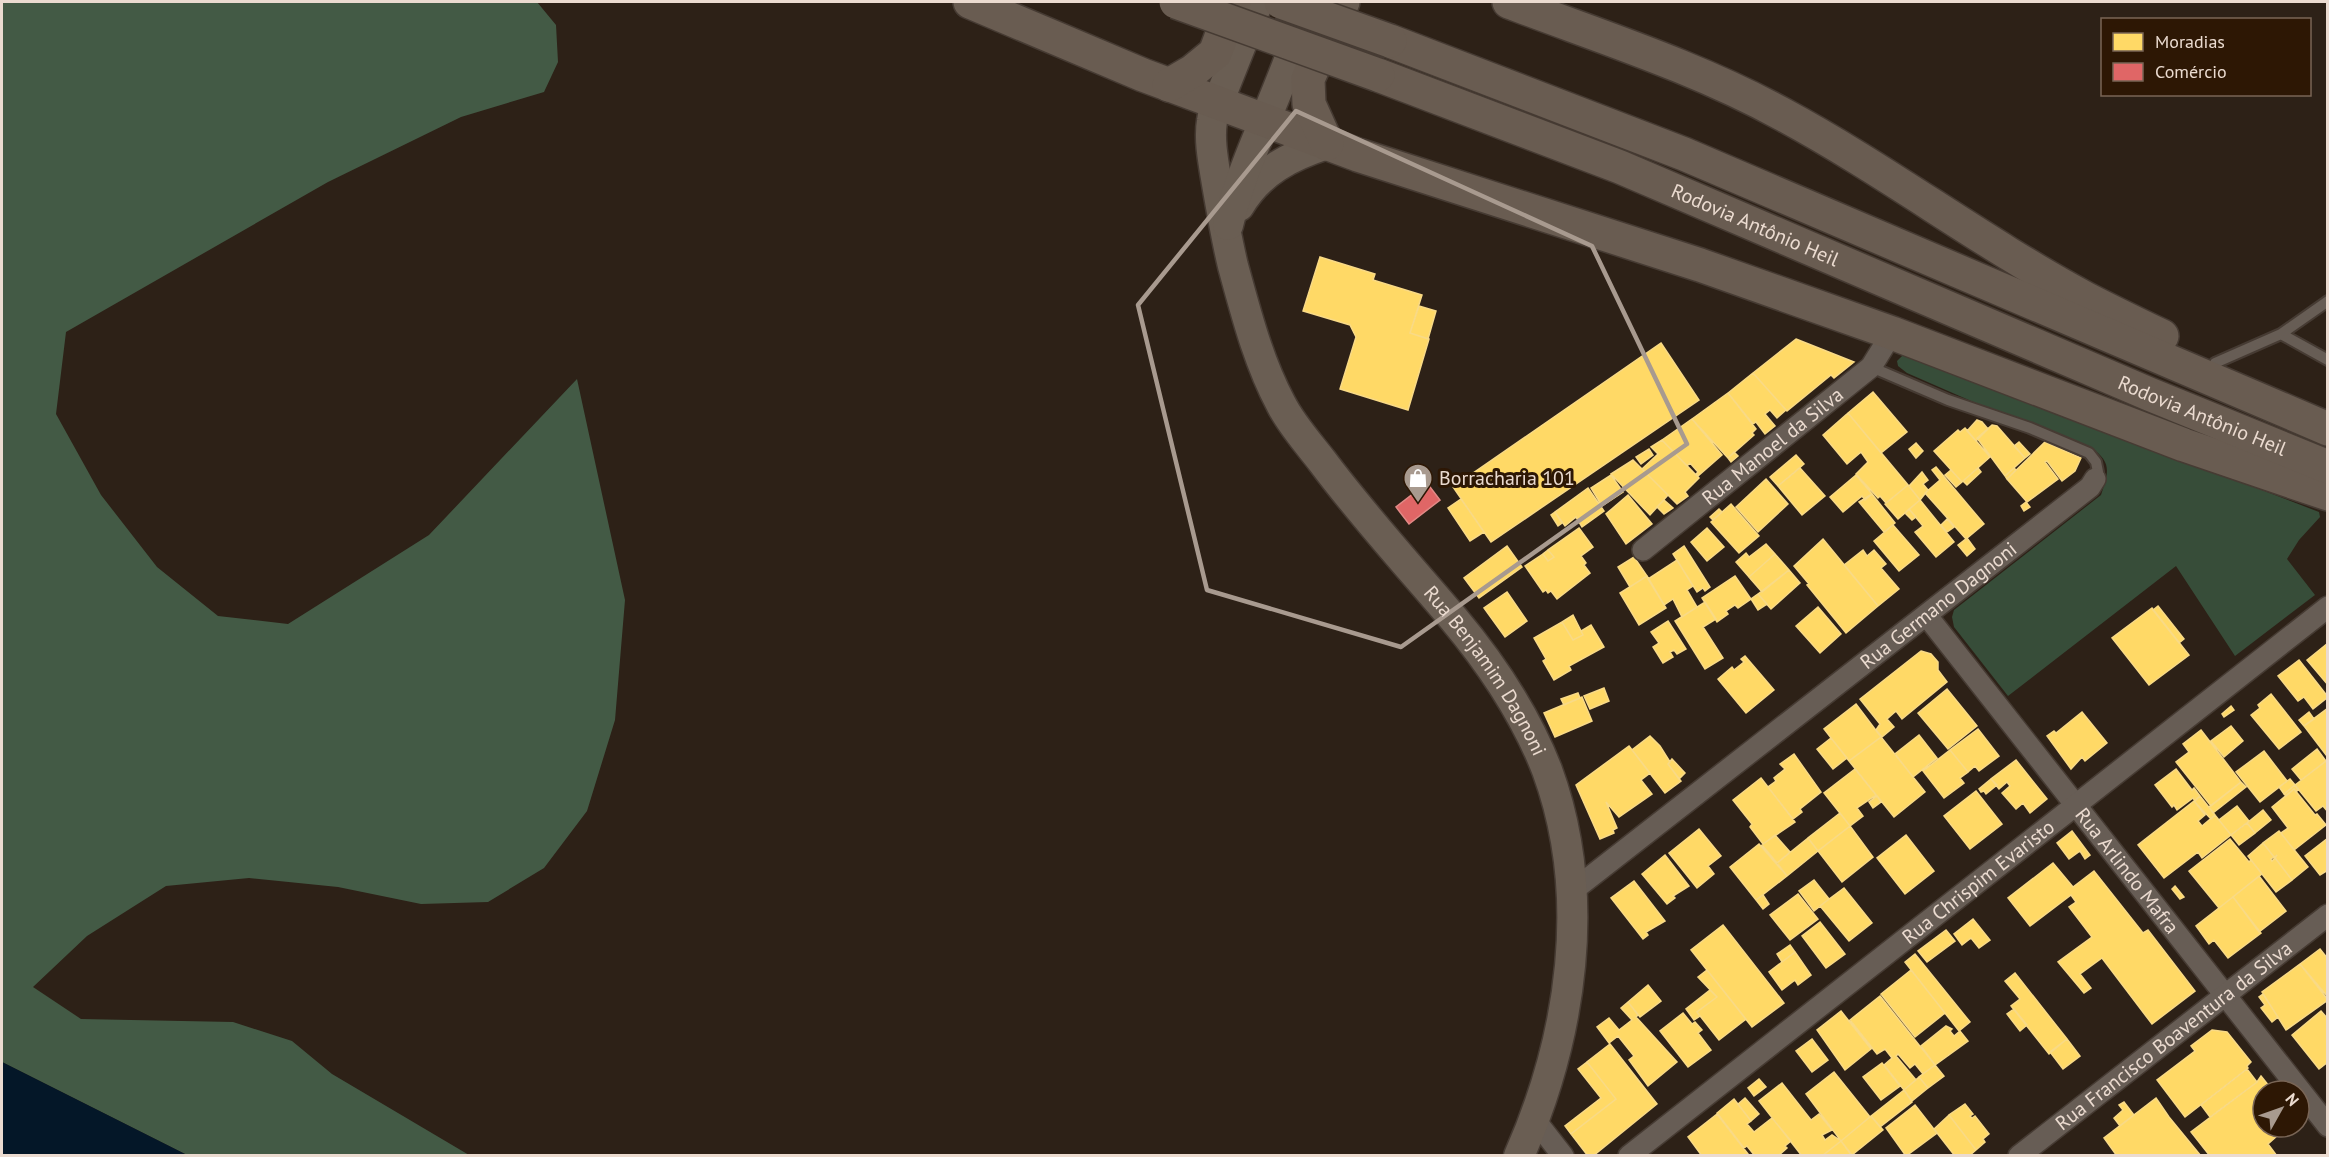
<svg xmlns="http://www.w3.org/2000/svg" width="2329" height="1157" font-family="'PT Sans',sans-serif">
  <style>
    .green { fill: #374d39 }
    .forest { fill: #435a45 }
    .water { fill: #041728 }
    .homes { fill: #ffd966; stroke: #f9da86; stroke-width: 1.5 }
    .shops { fill: #e06666; stroke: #e38986; stroke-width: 1.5 }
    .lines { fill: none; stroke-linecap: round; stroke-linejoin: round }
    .lane-casing { stroke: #463b33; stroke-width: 14 }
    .street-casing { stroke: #463b33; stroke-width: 24 }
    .secondary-casing { stroke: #463b33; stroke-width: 33 }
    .primary-casing { stroke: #463b33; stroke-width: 36 }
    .lane { stroke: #675d55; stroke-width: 10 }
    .street { stroke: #675d55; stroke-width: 21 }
    .secondary { stroke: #6a5e53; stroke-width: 30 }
    .primary { stroke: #695c51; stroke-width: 33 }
    .primary-bridge-casing { stroke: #463b33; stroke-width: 36; stroke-linecap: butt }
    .primary-bridge { stroke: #695c51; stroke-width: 33 }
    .marked { fill: none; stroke: #a89a8f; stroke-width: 4.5; stroke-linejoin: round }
    .labels { text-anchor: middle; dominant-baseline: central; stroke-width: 6; stroke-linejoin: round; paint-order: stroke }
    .street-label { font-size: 20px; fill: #ebdbd0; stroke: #2d1704 }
    .poi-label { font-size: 20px; fill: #ebdbd0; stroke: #2d1704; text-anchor: start }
  </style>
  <rect width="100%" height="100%" fill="#2d2117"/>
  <path class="green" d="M1911,355L2319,512L2320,517L2299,540L2287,559L2315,595L2235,656L2176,566L2008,696L1954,627L1952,617L1954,610L2101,495C2109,471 2112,462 2090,447L1987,408L1907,373L1898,366L1897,361L1902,356Z"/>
  <path class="forest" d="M2,2H537L556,25L558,62L544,92L461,117L328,182L66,332L56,414L101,495L157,567L218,616L288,624L429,535L577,379L625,600L615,720L587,811L544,868L488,902L421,904L338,887L249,878L166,886L87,936L33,987L81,1019L233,1022L292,1041L332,1074L469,1155H187L2,1062Z"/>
  <path class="water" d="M2,1062L187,1155H2Z"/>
  <path class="homes" d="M1320,257L1375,274L1373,280L1422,295L1410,333L1429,339L1408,410L1340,389L1356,337L1350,325L1303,311Z
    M1419,306L1436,311L1428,339L1410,333Z
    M1796,339L1854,362L1834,378L1831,375L1787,411L1753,373Z
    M1661,343L1699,400L1491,542L1453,487Z
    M1753,373L1786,410L1777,418L1770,410L1765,414L1775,426L1765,434L1756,422L1753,424L1728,393Z
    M1873,392L1907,432L1881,453L1848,413Z
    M1728,393L1756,429L1752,433L1754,435L1728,458L1692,419Z
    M1848,413L1908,485L1886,503L1880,496L1878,498L1856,474L1868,462L1861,452L1847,464L1823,435Z
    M1692,419L1722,455L1698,476L1696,474L1698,472L1690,463L1687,466L1662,440Z
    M1977,420L1982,422L1988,429L1976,441L1967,431Z
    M1992,425L1997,426L2025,458L2005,476L1977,438Z
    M1965,428L1990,457L1962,482L1934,451L1958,430L1960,432Z
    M1662,440L1699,478L1685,492L1688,496L1677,504L1642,469L1658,454L1651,447Z
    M2019,442L2030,454L2025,458L2014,446Z
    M2045,442L2081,458L2075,471L2062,481L2047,461L2045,462L2058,479L2027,502L2007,479Z
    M1916,443L1923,451L1916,458L1909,449Z
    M1649,449L1653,455L1641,464L1636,457Z
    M1734,452L1738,456L1731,462L1728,458Z
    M1796,455L1804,464L1778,486L1770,477Z
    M1633,460L1668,495L1650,515L1611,474Z
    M1936,467L1984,524L1966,539L1925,493L1940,480L1932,470Z
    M1800,468L1825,496L1802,515L1778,486Z
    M1978,468L1981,472L1967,485L1963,481Z
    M2014,468L2016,470L2007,479L2005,476Z
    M1951,470L1962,482L1956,487L1945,475Z
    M1922,472L1928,480L1923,484L1928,490L1920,500L1909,486Z
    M1611,475L1623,492L1602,506L1591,488Z
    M1856,475L1872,494L1865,500L1862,496L1843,512L1830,497Z
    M1766,479L1788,504L1758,532L1736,507Z
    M1908,485L1920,500L1898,519L1885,504Z
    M1588,488L1604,511L1582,527L1576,517L1565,526L1555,512Z
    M1872,494L1895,523L1884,532L1859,502Z
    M1628,495L1652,524L1626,544L1606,514Z
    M1461,499L1484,532L1470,541L1448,508Z
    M1664,500L1673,508L1664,514L1657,507Z
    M1920,500L1954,542L1936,557L1915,532L1923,526L1909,509Z
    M2026,502L2030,507L2024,511L2021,506Z
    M1731,504L1759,536L1739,553L1711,522Z
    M1719,509L1722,512L1713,520L1710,517Z
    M1909,509L1916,517L1912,520L1905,513Z
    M1555,512L1562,523L1558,526L1551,515Z
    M1947,519L1954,527L1947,532L1941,525Z
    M1893,525L1919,555L1899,571L1874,541Z
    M1579,528L1593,547L1581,556L1586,563L1584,565L1590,573L1557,599L1551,591L1548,593L1546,590L1543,592L1525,566L1543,554L1548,561L1554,557L1548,550Z
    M1707,528L1724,547L1707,561L1691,542Z
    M1967,538L1975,549L1967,556L1958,545Z
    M1823,539L1878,606L1846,633L1807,585L1809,584L1794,566Z
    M1766,544L1775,554L1749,577L1736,562L1746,553L1749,557Z
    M1507,546L1522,567L1479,598L1464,578Z
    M1684,546L1710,587L1705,591L1703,588L1697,592L1673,554Z
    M1548,550L1554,557L1548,561L1543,554Z
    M1863,550L1867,556L1874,550L1886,564L1881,568L1899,589L1878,606L1844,565Z
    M1775,554L1789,570L1762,592L1749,577Z
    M1634,557L1647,576L1630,587L1618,567Z
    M1677,560L1693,586L1687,590L1697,607L1682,617L1673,599L1664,605L1648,579Z
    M1789,570L1800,583L1771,609L1758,594Z
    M1647,576L1666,608L1639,625L1620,593Z
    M1735,576L1751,599L1738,608L1735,605L1726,611L1728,614L1717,622L1702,598Z
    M1507,592L1527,621L1505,637L1484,608Z
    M1758,594L1767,604L1758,610L1751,599Z
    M1705,602L1716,619L1703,627L1723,658L1705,669L1675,621Z
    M2158,606L2184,639L2179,643L2153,610Z
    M1818,607L1841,634L1820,653L1796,626Z
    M2152,608L2189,655L2149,685L2112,638Z
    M1573,615L1583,635L1573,640L1562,622Z
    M1668,621L1686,649L1677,654L1674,650L1670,652L1673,657L1663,663L1653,647L1659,643L1651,632Z
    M1562,622L1573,640L1583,635L1581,631L1591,625L1604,647L1569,666L1571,670L1554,680L1543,661L1546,659L1534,638Z
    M2328,643V685L2307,660Z
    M1921,651L1931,654L1938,662V670L1947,682L1902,719L1896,711L1887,719L1894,727L1882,737L1876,730L1880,724L1860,699Z
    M1745,656L1774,690L1746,713L1718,679L1732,667L1734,670L1744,662L1741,659Z
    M2299,660L2328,697L2313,709L2304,697L2298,701L2278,676Z
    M1604,688L1609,701L1590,709L1584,696Z
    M1947,689L1977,726L1948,749L1918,713Z
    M1578,693L1580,698L1564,705L1561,699Z
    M2271,694L2301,732L2279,749L2251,715L2260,708L2258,705Z
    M1582,697L1592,721L1555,737L1544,713Z
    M1856,704L1881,737L1849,761L1824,729Z
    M2231,706L2234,710L2224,717L2222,714Z
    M2328,708V755L2327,756L2304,726Z
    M2082,712L2107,743L2085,761L2082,757L2071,769L2047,736L2054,731L2056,733Z
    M2309,712L2314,719L2304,726L2299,720Z
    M2231,726L2243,741L2224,757L2211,741Z
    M1978,729L1999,756L1979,771L1975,766L1968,772L1950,750Z
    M2201,730L2241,782L2211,806L2176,762L2189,752L2183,744Z
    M1919,735L1937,758L1913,777L1895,754Z
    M1650,736L1660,746L1670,762L1668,764L1681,781L1665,793L1632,750Z
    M1881,737L1925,792L1894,817L1849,761Z
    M1831,738L1847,758L1833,769L1817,749Z
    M1629,746L1650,773L1641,780L1652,794L1619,817L1606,802L1617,828L1613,830L1614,833L1600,839L1576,785Z
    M2317,749L2326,761L2301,780L2292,769Z
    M1950,750L1968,772L1960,778L1964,783L1944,798L1923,771Z
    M2264,751L2287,781L2260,802L2236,772Z
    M1794,754L1821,792L1800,809L1802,812L1793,819L1768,787L1776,781L1774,778L1785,769L1780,764Z
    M1672,759L1685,773L1679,779L1668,764Z
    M2016,760L2047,799L2030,813L2023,803L2016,809L2002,793L2010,786L2007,782L1999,789L1991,779Z
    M2326,761L2328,762V812L2323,806L2316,811L2295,785Z
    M1855,769L1876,795L1857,808L1863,816L1850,826L1824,793Z
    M2176,769L2192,790L2194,788L2200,796L2195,801L2193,798L2177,810L2174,805L2172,807L2155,785Z
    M1761,778L1795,822L1763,844L1750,827L1752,824L1733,800Z
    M1991,779L1997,785L1986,794L1984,791L1981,792L1979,789Z
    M2290,779L2295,785L2284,794L2279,787Z
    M2241,782L2246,787L2213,813L2209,807Z
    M2295,785L2298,790L2296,792L2294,789L2286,796L2284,794Z
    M2294,789L2315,815L2317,814L2326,825L2294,850L2281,833L2288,828L2272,807Z
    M1976,791L2002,824L1970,849L1944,816Z
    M1877,796L1881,802L1873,808L1869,802Z
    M2200,796L2215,815L2211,819L2194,801Z
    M2194,801L2205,815L2198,821L2202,826L2215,815L2231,835L2202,858L2198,852L2164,878L2138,845Z
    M2237,806L2249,821L2231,835L2219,820Z
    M2263,810L2271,820L2255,833L2247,823Z
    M1840,813L1850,826L1818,851L1808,838Z
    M2247,823L2255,833L2239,845L2231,835Z
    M1850,826L1873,857L1842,882L1818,851Z
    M1699,829L1721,856L1708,866L1714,874L1697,888L1669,853Z
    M2072,831L2090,855L2085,859L2080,851L2069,859L2057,843Z
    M2279,831L2308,867L2292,880L2275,858L2277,855L2274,857L2263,843Z
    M1775,835L1790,852L1777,863L1762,845Z
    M1906,835L1934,871L1905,894L1877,858Z
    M1808,838L1818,851L1787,876L1777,863Z
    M2328,838V870L2320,875L2305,856Z
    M2230,839L2249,862L2251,860L2262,874L2219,908L2189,871Z
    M2263,843L2274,857L2271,859L2272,861L2275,858L2292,880L2276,892L2248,856Z
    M1759,844L1787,876L1756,900L1730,867Z
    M1665,855L1689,886L1673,896L1675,898L1667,904L1642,874Z
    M2053,863L2073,887L2094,871L2143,933L2148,930L2195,991L2152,1024L2102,958L2080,974L2091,988L2084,993L2058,962L2092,937L2069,907L2076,902L2071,895L2030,926L2008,898Z
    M2259,876L2286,911L2259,932L2233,897Z
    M1814,880L1829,899L1814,911L1799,891Z
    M1634,881L1665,921L1646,932L1648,935L1643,939L1611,898Z
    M2175,886L2184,897L2180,899L2172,889Z
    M1844,888L1872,923L1849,941L1820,906Z
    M1798,894L1818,919L1790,940L1770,915Z
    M1763,895L1769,904L1763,909L1756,900Z
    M2233,897L2261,933L2228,958L2214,940L2209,944L2196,926Z
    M1973,919L1990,940L1979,948L1971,938L1962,945L1954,934Z
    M1820,922L1845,954L1826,968L1802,936Z
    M1723,925L1784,1003L1752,1027L1691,950Z
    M1946,930L1955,941L1927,962L1918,951Z
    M1790,945L1795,952L1782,962L1777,954Z
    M2320,949L2328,959V997L2300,964Z
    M1795,952L1811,975L1798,985L1795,980L1782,990L1769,972Z
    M1915,954L1970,1022L1959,1031L1905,962Z
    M2300,964L2328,1000L2286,1030L2262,992Z
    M1707,970L1746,1019L1719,1040L1697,1012L1717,997L1698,977Z
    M1911,970L1945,1013L1915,1037L1881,994Z
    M2015,973L2067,1039L2049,1054L2011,1006L2020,999L2005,981Z
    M1648,985L1661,1001L1640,1017L1628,1002Z
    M1710,990L1717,997L1697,1012L1700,1016L1694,1020L1686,1009Z
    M2263,994L2278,1017L2272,1022L2261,1008L2265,1005L2259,997Z
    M1880,996L1935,1065L1923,1074L1915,1064L1910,1068L1898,1054L1896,1056L1916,1080L1904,1090L1884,1065L1892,1058L1885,1049L1877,1054L1850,1020Z
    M1628,1002L1638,1015L1636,1017L1677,1062L1648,1086L1629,1060L1634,1056L1618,1036L1609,1043L1597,1027L1609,1018L1619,1030L1632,1020L1621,1008Z
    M2014,1009L2027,1025L2020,1031L2007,1014Z
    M1841,1011L1871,1049L1845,1070L1817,1030Z
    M2321,1011L2328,1019V1062L2319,1069L2292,1035Z
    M1683,1013L1692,1024L1695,1022L1702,1030L1698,1033L1711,1050L1688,1067L1660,1031Z
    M1946,1026L1952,1029L1950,1031L1954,1036L1960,1031L1968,1041L1935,1065L1921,1046Z
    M2212,1030L2227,1032L2251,1062L2247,1066L2248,1068L2185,1117L2157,1080L2195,1051L2191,1046Z
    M1812,1039L1828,1060L1812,1072L1796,1051Z
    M2067,1039L2080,1056L2063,1069L2050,1052Z
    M1610,1044L1657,1104L1593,1156H1588L1571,1134L1616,1099L1587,1062Z
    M1587,1062L1616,1099L1571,1134L1565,1126L1601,1098L1578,1069Z
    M1882,1063L1900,1086L1881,1100L1863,1077Z
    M1935,1065L1944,1076L1928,1088L1919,1077Z
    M2247,1069L2257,1082L2210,1117L2201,1105Z
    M1834,1072L1870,1117L1841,1141L1806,1094Z
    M2261,1076L2273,1091H2263V1127H2287L2268,1144L2277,1156H2210L2191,1132L2257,1082Z
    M1919,1077L1928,1088L1912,1101L1904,1090Z
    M1759,1079L1766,1087L1754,1096L1748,1088Z
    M1782,1083L1811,1120L1819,1114L1832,1130L1822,1135L1825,1140L1832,1135L1841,1141L1822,1156H1802L1759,1101Z
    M1904,1090L1912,1102L1880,1127L1871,1116Z
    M1745,1098L1759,1114L1751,1121L1738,1104Z
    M2156,1098L2169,1117L2201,1156H2117L2104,1138Z
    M1734,1099L1751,1121L1747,1124L1754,1132L1772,1118L1791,1141L1785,1146L1787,1148L1778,1156H1755L1747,1146L1744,1148L1717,1113Z
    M2124,1102L2134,1115L2120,1126L2114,1118L2123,1110L2119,1105Z
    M1965,1104L1973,1114L1970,1116L1972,1118L1975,1116L1989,1134L1983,1139L1985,1142L1976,1150L1949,1115Z
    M1915,1105L1937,1133L1906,1156L1886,1128Z
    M1717,1114L1748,1154L1746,1156H1702L1688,1137Z
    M1949,1115L1976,1150L1969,1156H1955L1934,1129Z
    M1871,1116L1883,1130L1852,1155L1841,1141Z
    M1841,1141L1852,1156H1822Z"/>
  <path class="shops" d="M1427,483L1440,500L1409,524L1396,507Z"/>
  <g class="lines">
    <g class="lane-casing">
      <path id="lane" d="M2281,334L2328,360
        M2215,363L2281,334L2328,301
        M1871,367L1948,400L2030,428L2089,453L2096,462L2098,472L2095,479"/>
    </g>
    <g class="street-casing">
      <g id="street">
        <path id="s1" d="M1643,550L1871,367L1892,333"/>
        <path id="s2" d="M1927,616L2328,1126"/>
        <path id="s3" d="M1571,892L2090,487L2095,479"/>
        <path d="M1535,1120L1563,1156"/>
        <path id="s4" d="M1629,1156L2328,607"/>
        <path id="s5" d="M2019,1156L2328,915"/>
      </g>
    </g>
    <g class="secondary-casing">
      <g id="secondary">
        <path id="s6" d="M1258,2C1247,29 1236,57 1225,85C1221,96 1213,109 1212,121C1209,139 1213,160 1216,178C1221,207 1226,237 1233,266C1246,313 1258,361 1281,404C1291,424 1308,443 1322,461C1363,516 1409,566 1453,618C1490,662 1526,716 1547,770C1593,895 1572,1036 1519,1156"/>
        <path d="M1239,206C1260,171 1290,156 1327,144"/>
        <path d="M1228,225C1246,148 1290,79 1306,2"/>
      </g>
    </g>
    <g class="primary-casing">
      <g id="primary">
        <path d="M970,2L1143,75L1358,155L1700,265L1892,333L2184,445L2328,494"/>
        <path d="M1509,2C1601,37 1696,67 1782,114C1886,170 1981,242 2085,298C2110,311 2137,324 2162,336"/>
        <path d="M1390,41L1684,154L2328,429"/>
        <path id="s7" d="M1378,75L1620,167L2149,394L2328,467"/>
        <path d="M1169,85L1193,71L1215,53L1234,2"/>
        <path d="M1327,144L1309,104L1308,79L1343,2"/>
      </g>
    </g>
    <use href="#lane" class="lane"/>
    <use href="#street" class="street"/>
    <use href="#secondary" class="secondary"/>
    <use href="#primary" class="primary"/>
    <g class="primary-bridge-casing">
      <path id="primary-bridge" d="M1176,2L1378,75
        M1281,2L1390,41"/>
    </g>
    <use href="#primary-bridge" class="primary-bridge"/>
  </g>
  <path class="marked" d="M1296,111L1592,246L1687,444L1401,647L1207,590L1138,305Z"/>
  <defs>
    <g id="shop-pin" transform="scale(1.5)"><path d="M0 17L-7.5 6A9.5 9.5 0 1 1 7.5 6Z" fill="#a89a8f" stroke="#2d1704"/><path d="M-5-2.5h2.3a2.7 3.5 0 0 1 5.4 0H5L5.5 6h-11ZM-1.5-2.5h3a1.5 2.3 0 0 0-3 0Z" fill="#fff"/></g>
  </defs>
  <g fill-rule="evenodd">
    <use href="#shop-pin" x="1418" y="478"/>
  </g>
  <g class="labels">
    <g class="street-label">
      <text stroke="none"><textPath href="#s7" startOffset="406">Rodovia Antônio Heil</textPath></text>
      <text stroke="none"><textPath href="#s7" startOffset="892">Rodovia Antônio Heil</textPath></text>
      <text stroke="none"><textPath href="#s1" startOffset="166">Rua Manoel da Silva</textPath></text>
      <text stroke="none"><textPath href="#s3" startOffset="466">Rua Germano Dagnoni</textPath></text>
      <text stroke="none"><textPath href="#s6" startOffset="758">Rua Benjamim Dagnoni</textPath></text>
      <text stroke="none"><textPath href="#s2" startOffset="324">Rua Arlindo Mafra</textPath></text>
      <text stroke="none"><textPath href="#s4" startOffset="444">Rua Chrispim Evaristo</textPath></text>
      <text stroke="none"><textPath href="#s5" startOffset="196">Rua Francisco Boaventura da Silva</textPath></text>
    </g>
    <g class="poi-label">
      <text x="1439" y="478">Borracharia 101</text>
    </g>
  </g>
  <rect width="2329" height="1157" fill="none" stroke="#ebdbd0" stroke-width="6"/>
  <rect x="2101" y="18" width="210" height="78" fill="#2d1704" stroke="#796556" stroke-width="1.5"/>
  <rect x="2113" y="33" width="30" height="18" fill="#ffd966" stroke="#796556" stroke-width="1.5"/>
  <text x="2155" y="48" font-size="18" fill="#ebdbd0">Moradias</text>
  <rect x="2113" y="63" width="30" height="18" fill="#e06666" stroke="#796556" stroke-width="1.5"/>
  <text x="2155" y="78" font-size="18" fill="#ebdbd0">Comércio</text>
  <g transform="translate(2281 1109) rotate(50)"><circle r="28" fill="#2d1704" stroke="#796556" stroke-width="1.5"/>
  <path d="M0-4.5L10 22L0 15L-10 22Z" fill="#a89a8f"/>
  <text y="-9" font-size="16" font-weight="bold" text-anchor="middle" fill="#ebdbd0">N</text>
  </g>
</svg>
